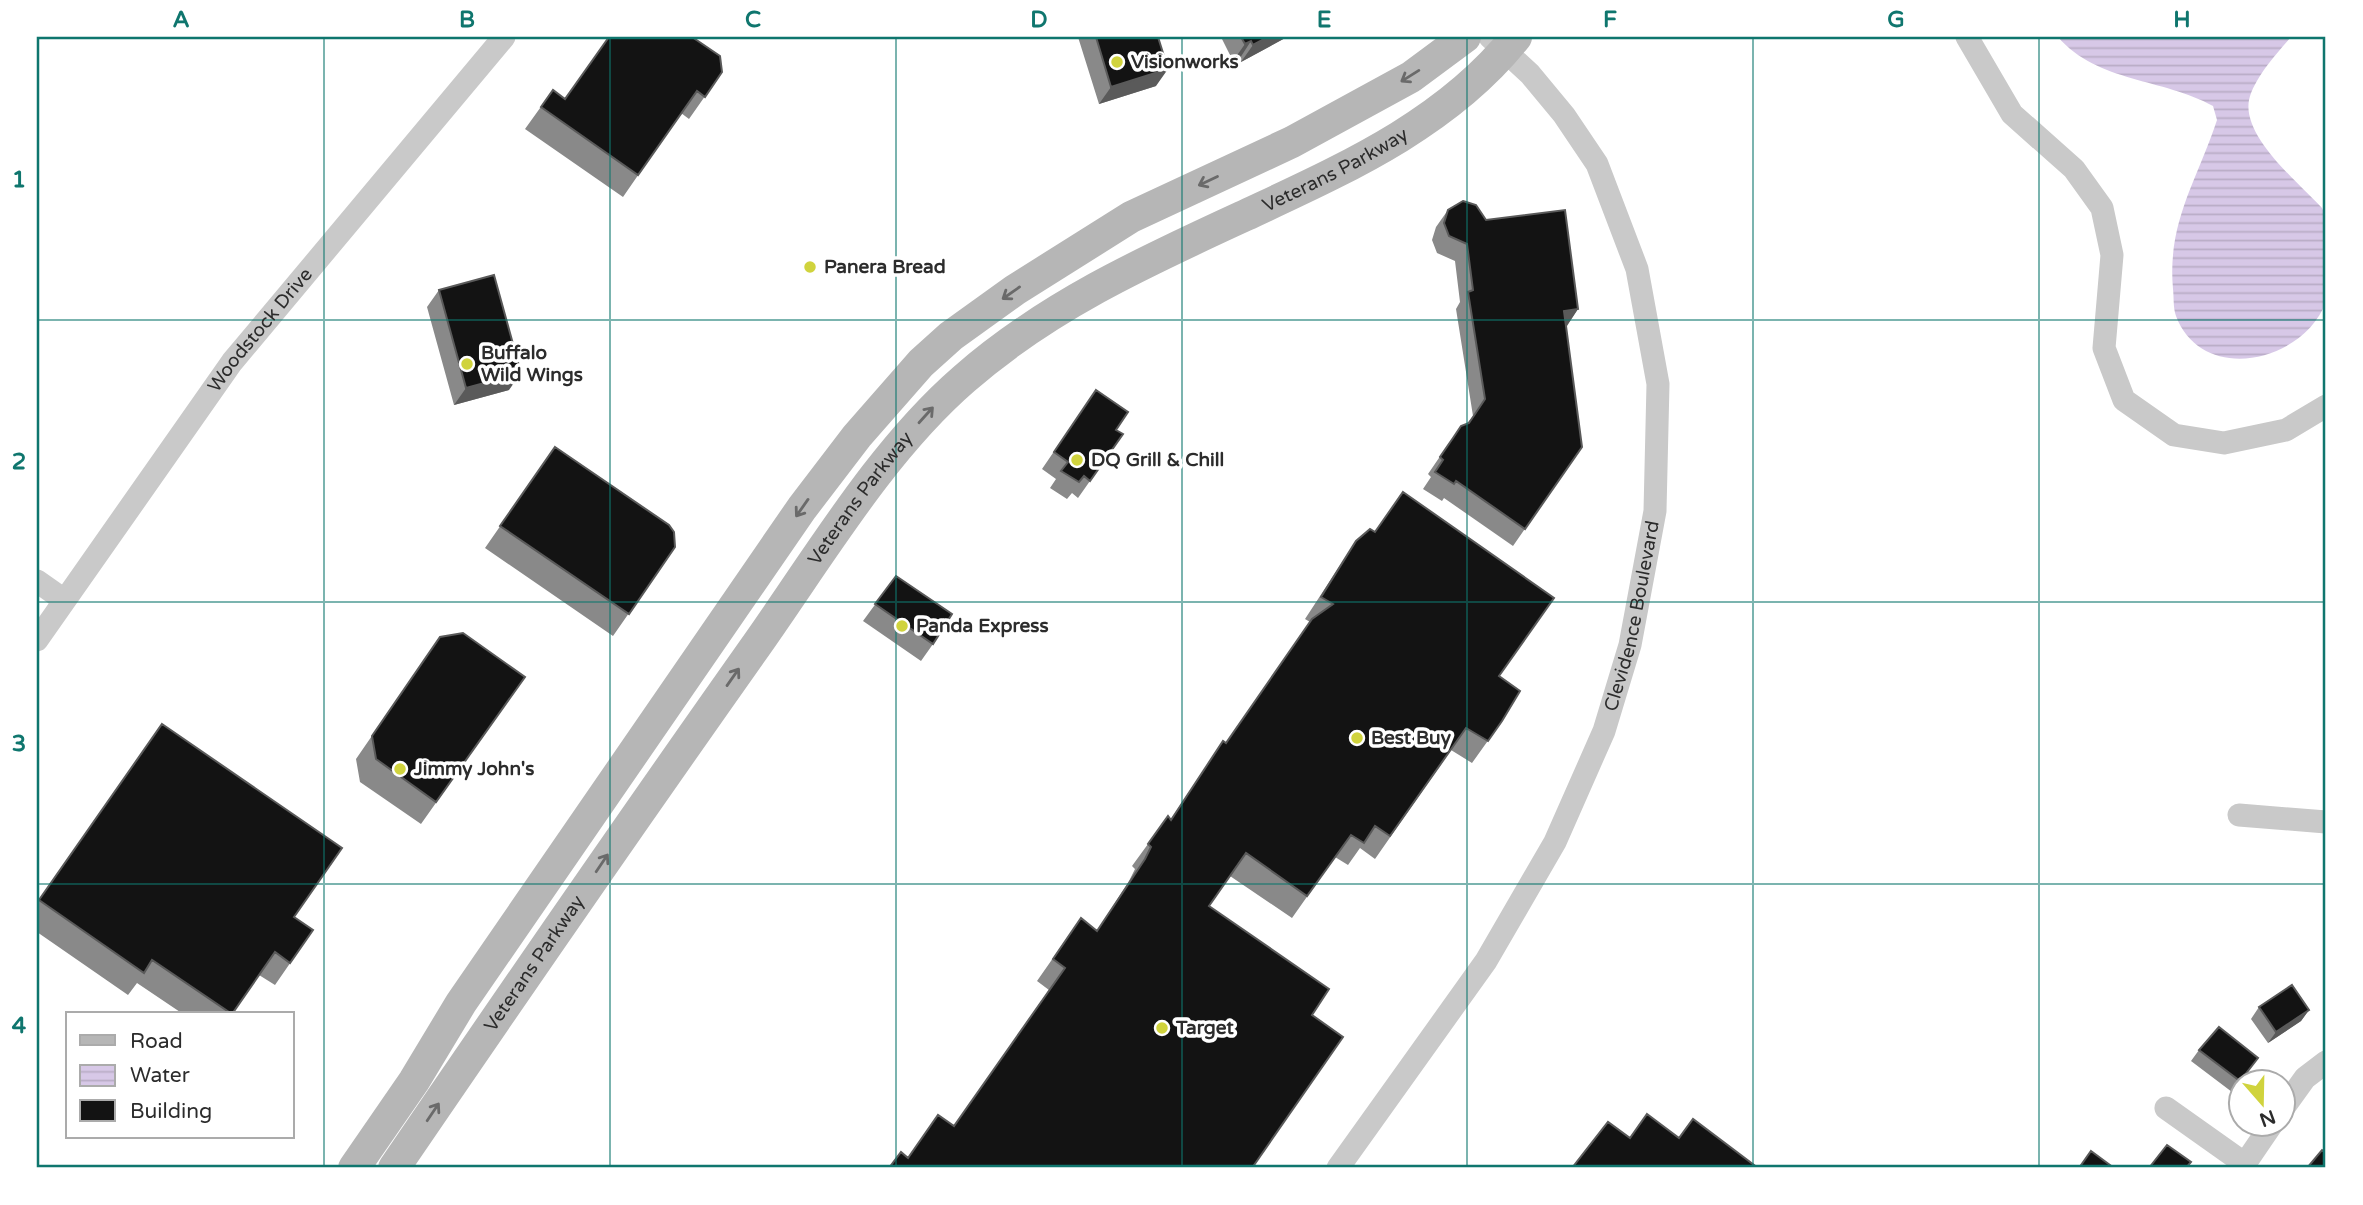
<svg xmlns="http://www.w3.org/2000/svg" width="2363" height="1205" font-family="'Varela Round',sans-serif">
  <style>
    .water { fill: url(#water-rules) }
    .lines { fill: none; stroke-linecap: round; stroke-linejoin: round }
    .street { stroke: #c9c9c9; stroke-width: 23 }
    .secondary { stroke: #b6b6b6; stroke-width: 32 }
    .wall { fill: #898989 }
    .shaded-wall { fill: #5a5a5a }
    .building { fill: #131313; stroke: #5a5a5a; stroke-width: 2 }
    .oneway { stroke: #6a6a6a }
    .grid { fill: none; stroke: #0f766e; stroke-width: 2; stroke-opacity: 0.55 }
    .poi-dot { fill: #d0d33d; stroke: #fff; stroke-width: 2.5 }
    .labels { text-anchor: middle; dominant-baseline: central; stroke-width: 7; stroke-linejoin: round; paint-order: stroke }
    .poi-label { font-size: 19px; font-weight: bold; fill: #2c2c2c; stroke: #fff; text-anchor: start }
    .street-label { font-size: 19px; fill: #2c2c2c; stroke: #fff }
    .neatline { fill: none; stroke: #0f766e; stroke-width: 2.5 }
    .grid-label { font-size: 23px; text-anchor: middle; font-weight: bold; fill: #0f766e }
  </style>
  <defs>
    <pattern id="water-rules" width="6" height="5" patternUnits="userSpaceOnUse" patternTransform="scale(1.75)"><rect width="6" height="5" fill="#d7c8e7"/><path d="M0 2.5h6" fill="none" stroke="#b9acc6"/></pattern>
  </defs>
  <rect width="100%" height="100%" fill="#fff"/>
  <path class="water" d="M2058,37H2291C2277,53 2254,78 2249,100C2242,137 2299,183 2322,208L2326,217V302C2303,363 2202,385 2176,316C2173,308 2174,297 2173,289C2167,222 2197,181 2217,120L2213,106C2163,78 2098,83 2058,37Z"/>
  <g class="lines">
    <g class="street">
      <path d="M1967,37L2012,114L2074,169L2102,208L2112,255L2104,348L2124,400L2174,435L2224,443L2286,430L2326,406"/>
      <path d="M37,581L64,600"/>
      <path id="s1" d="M37,640L232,362L504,37"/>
      <path d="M2239,815L2326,822"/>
      <path d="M2166,1108L2245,1164"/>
      <path d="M2282,1110L2305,1078L2326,1062"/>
      <path id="s2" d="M1338,1168L1486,961L1555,842L1604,731L1630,645L1655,511L1658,384L1637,269L1597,164L1564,115L1530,74L1490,37"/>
      <path d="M2242,1168L2272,1124"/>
    </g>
    <g class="secondary">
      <path d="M354,1168L414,1081L461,1003L802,508L857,436L921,363L951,336L1015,290L1131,217L1292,142L1411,77L1465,37"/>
      <path id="s3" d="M394,1168C514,992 635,817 758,643C820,555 882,450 964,379C1047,306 1146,261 1246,215C1344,169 1447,124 1516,37"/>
    </g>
  </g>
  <path class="wall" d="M1078,37H1158L1156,86L1099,104Z
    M1221,37H1287L1241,62L1240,58L1233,61Z
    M722,72L689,119L681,113L623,197L525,129L553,90L565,99Z
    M1448,210L1486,220L1578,309L1566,326L1582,447L1513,546L1444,498L1442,501L1423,489L1431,477L1428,474L1441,455L1473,416L1456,309L1460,302L1455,261L1437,253L1432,240L1436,227Z
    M439,290L509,390L454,405L427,307Z
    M1096,390L1116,430L1123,434L1078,498L1072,493L1067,499L1050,488L1056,479L1042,469Z
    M555,447L675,547L613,636L485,548Z
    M1356,541L1499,676L1502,721L1472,763L1451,750L1375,859L1360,848L1348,865L1335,857L1292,918L1230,876L1209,906L1312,1015L908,1158L954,1126L1049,990L1037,981L1081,918L1097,931L1129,881L1135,869L1132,866L1148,844L1171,819L1223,741L1226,743L1310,622L1305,619Z
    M896,576L933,644L921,661L863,621Z
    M440,637L525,677L421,824L360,782L356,759Z
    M162,724L294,917L313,930L275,985L259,975L232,1014H183L137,983L128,995L37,932V903Z
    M2259,1007L2309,1010L2301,1021L2268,1043L2251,1019Z
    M2199,1050L2250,1069L2232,1092L2191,1061Z"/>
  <path class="shaded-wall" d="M1268,37H1287L1241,62L1253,45Z
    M1251,41L1240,58L1233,61L1245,44Z
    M1168,69L1156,86L1099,104L1111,87Z
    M1578,309L1567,326L1552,328L1564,311Z
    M521,373L509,390L454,405L466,388Z
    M2309,1010L2301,1021L2268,1043L2276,1032Z"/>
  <path class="building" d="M609,37H692L720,56L722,72L705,97L697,91L638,175L541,107L553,90L565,99Z
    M1096,37H1158L1168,69L1111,87Z
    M1241,37H1268L1253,45L1251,41L1245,44Z
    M1463,201L1476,205L1486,220L1565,210L1578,309L1564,311L1582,447L1525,529L1456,481L1454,484L1435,472L1443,460L1440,457L1453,438L1461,426L1469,423L1485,399L1468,292L1473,290L1467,244L1449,236L1444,223L1448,210Z
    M494,275L521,373L466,388L439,290Z
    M1096,390L1128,412L1116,430L1123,434L1090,481L1084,476L1079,482L1061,471L1068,462L1054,452Z
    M555,447L669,525L674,532L675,547L629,614L500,526Z
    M1403,492L1554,598L1499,676L1520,691L1502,721L1488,741L1466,728L1390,836L1375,826L1364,843L1351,835L1307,896L1246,853L1209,906L1329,989L1312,1015L1343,1037L1252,1168H889L901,1152L908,1158L938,1115L954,1126L1065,968L1053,959L1081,918L1097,931L1145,859L1151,847L1148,844L1168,816L1171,820L1223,741L1226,743L1312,619L1333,604L1321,597L1356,541L1370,529L1375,532Z
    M896,576L952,614L933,644L875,604Z
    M463,633L525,677L436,802L376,759L372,736L440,637Z
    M162,724L342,848L294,917L313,930L290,963L275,952L232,1014L152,960L144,973L39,900Z
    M2292,985L2309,1010L2276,1032L2259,1007Z
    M2219,1027L2258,1058L2240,1081L2199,1050Z
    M1647,1114L1679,1138L1693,1119L1758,1168H1572L1608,1122L1630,1138Z
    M2167,1145L2191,1162L2186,1168H2149Z
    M2322,1150L2326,1153V1168H2307Z
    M2091,1151L2114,1168H2079Z"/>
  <defs><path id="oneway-shaft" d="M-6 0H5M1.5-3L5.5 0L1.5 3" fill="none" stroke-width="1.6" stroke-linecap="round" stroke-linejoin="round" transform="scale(1.75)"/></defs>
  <g class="oneway">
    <use href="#oneway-shaft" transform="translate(1410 76) rotate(148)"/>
    <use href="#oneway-shaft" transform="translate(1208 181) rotate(155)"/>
    <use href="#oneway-shaft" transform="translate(1011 293) rotate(145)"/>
    <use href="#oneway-shaft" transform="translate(926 415) rotate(-48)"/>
    <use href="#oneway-shaft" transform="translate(802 508) rotate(125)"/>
    <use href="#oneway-shaft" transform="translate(733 677) rotate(-55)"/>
    <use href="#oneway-shaft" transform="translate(602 863) rotate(-56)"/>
    <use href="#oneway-shaft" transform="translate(433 1112) rotate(-56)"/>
  </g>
  <path class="grid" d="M324,37V1168M610,37V1168M896,37V1168M1182,37V1168M1467,37V1168M1753,37V1168M2039,37V1168M37,320H2326M37,602H2326M37,884H2326"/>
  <g class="poi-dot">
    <circle cx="1117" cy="62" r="7"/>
    <circle cx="810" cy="267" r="7"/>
    <circle cx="467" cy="364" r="7"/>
    <circle cx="1077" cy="460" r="7"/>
    <circle cx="902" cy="626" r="7"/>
    <circle cx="1357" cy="738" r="7"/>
    <circle cx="400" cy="769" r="7"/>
    <circle cx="1162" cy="1028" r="7"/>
  </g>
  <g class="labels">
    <g class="poi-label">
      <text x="1131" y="62">Visionworks</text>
      <text x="824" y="267">Panera Bread</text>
      <text x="481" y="353">Buffalo<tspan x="481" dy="22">Wild Wings</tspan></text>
      <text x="1091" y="460">DQ Grill &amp; Chill</text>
      <text x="916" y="626">Panda Express</text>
      <text x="1371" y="738">Best Buy</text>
      <text x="414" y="769">Jimmy John's</text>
      <text x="1176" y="1028">Target</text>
    </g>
    <g class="street-label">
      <text stroke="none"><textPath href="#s3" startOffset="1402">Veterans Parkway</textPath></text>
      <text stroke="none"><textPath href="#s1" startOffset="382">Woodstock Drive</textPath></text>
      <text stroke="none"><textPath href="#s3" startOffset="816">Veterans Parkway</textPath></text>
      <text stroke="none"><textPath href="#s2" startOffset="632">Clevidence Boulevard</textPath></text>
      <text stroke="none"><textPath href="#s3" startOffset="248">Veterans Parkway</textPath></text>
    </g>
  </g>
  <rect width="2363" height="1205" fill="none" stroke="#ffffff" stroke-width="77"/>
  <rect x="66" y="1012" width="228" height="126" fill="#ffffff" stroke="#ababab" stroke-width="2"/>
  <rect x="80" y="1035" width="35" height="10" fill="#b6b6b6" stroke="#ababab" stroke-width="2"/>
  <text x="130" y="1048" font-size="21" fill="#2c2c2c">Road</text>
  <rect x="80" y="1065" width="35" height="21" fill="url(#water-rules)" stroke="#ababab" stroke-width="2"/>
  <text x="130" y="1082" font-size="21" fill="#2c2c2c">Water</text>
  <rect x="80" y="1100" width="35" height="21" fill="#131313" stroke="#ababab" stroke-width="2"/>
  <text x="130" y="1118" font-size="21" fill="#2c2c2c">Building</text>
  <g transform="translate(2262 1103) rotate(160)"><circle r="33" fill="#ffffff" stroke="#ababab" stroke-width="2"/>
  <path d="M0-5L12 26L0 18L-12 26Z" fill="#d0d33d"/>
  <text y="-10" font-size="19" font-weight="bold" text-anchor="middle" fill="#2c2c2c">N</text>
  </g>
  <rect x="38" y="38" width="2286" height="1128" class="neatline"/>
  <g class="grid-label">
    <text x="181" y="27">A</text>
    <text x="467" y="27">B</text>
    <text x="753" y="27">C</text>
    <text x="1039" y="27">D</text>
    <text x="1324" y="27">E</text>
    <text x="1610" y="27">F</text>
    <text x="1896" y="27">G</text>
    <text x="2182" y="27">H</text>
    <text x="19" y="187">1</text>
    <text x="19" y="469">2</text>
    <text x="19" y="751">3</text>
    <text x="19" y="1033">4</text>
  </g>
</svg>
